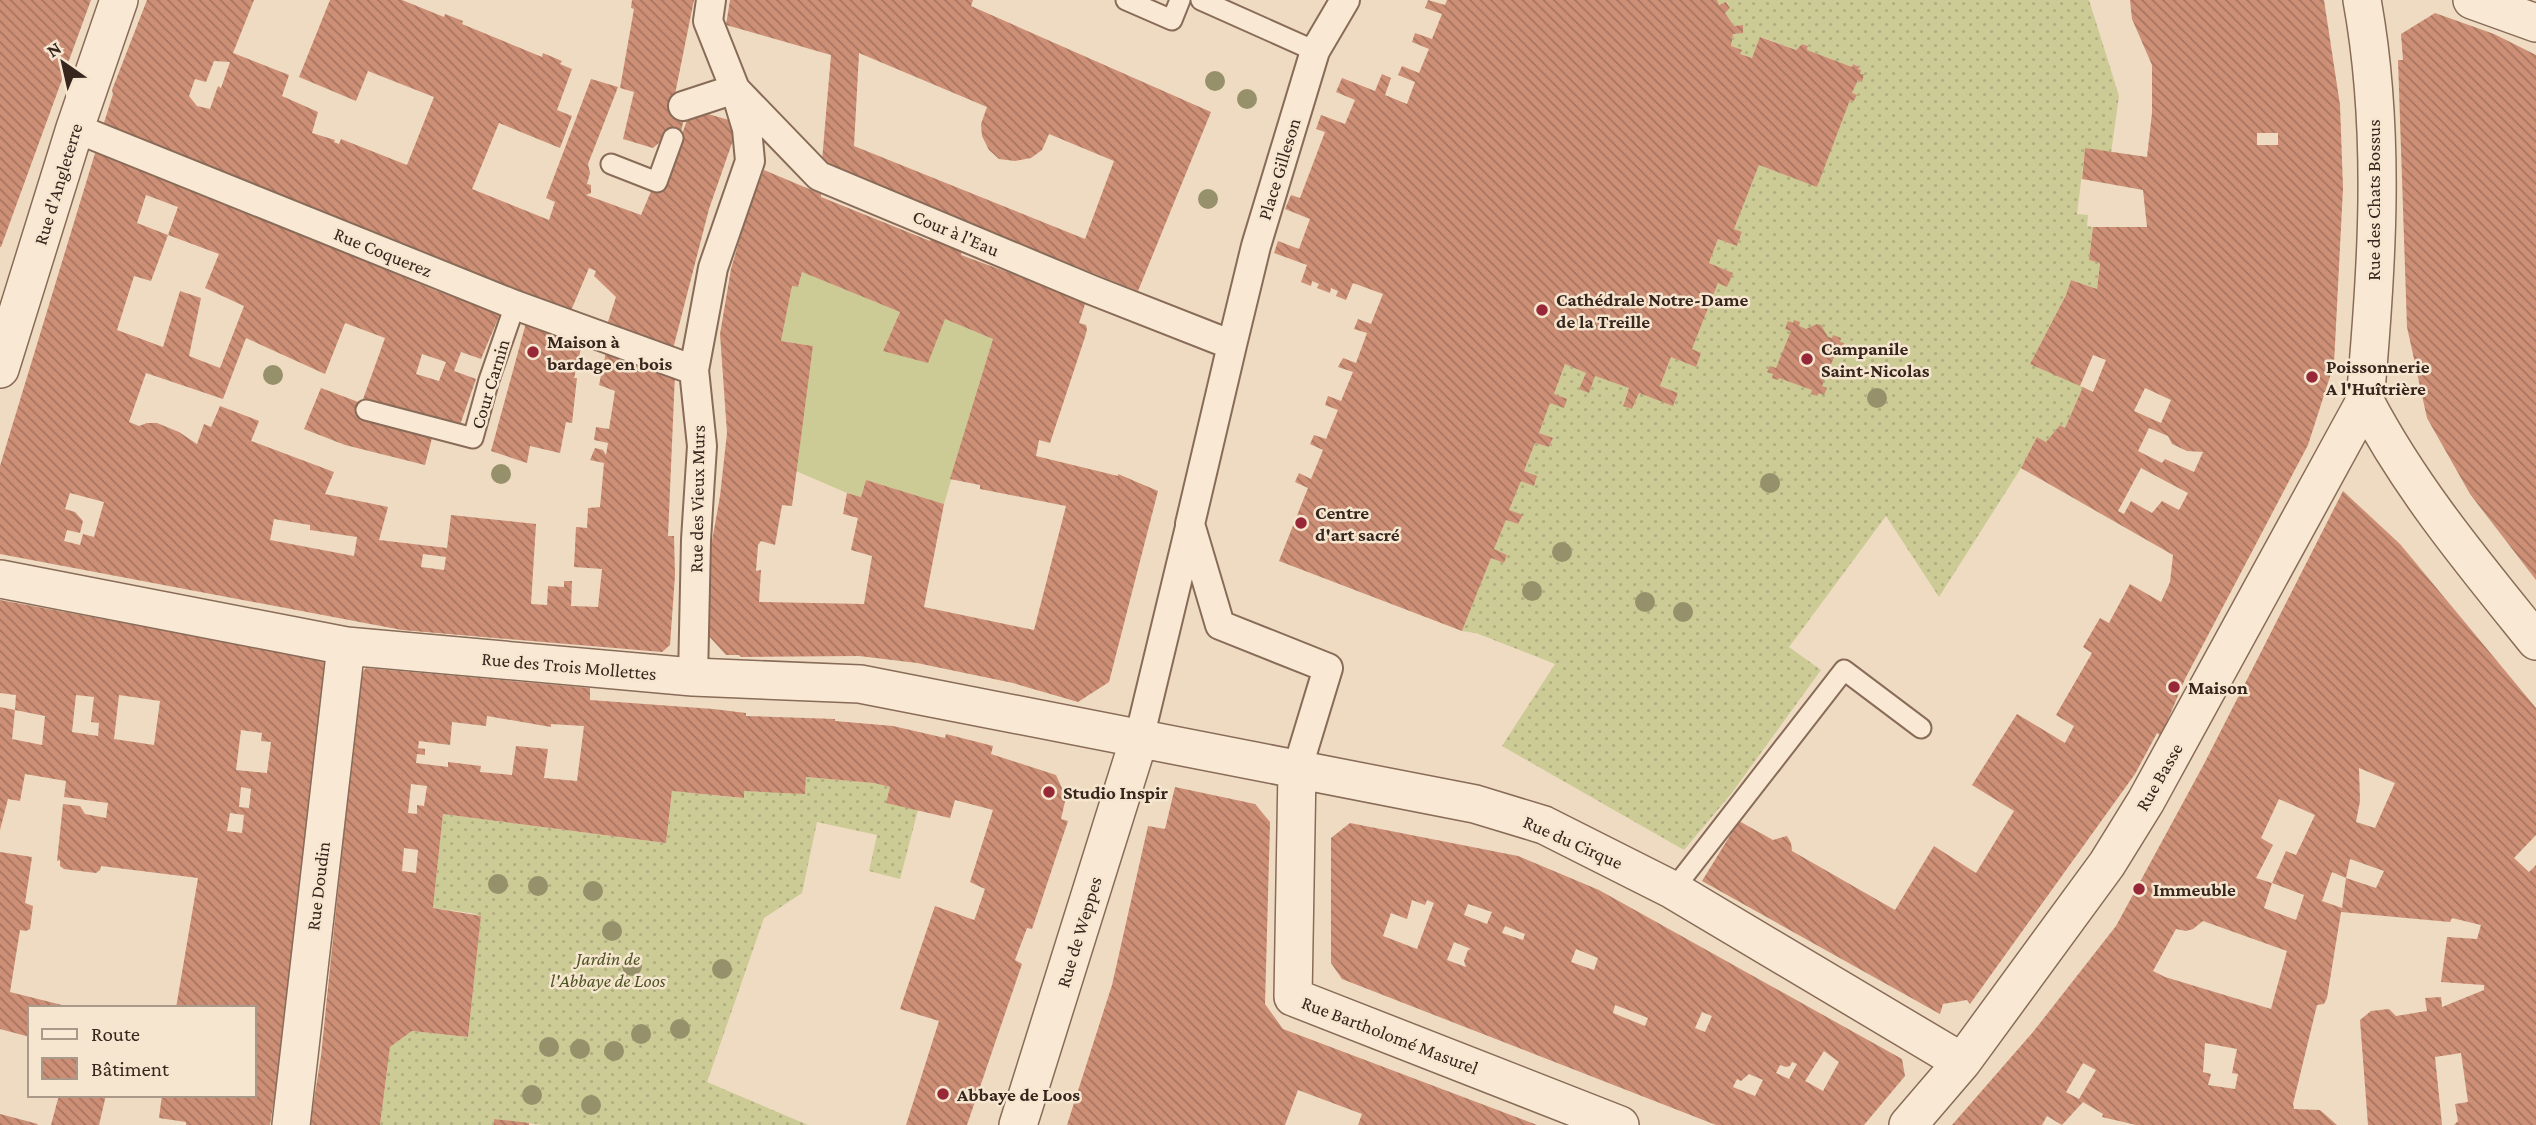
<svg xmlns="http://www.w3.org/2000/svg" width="2536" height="1125" font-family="'Crimson Pro',serif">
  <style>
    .grass { fill: url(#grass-dots) }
    .garden { fill: #cccb95 }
    .building { fill: url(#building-back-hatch); fill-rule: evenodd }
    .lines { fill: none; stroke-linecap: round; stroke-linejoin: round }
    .service-casing { stroke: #886b58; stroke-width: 23 }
    .pedestrian-casing { stroke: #886b58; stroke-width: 32 }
    .minor-casing { stroke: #886b58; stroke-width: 40 }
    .service { stroke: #f9e9d4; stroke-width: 19 }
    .pedestrian { stroke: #f9e9d4; stroke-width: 28 }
    .minor { stroke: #f9e9d4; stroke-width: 37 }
    .tree { fill: #96916a }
    .poi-dot { fill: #972837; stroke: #f6e6d0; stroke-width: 2.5 }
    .labels { text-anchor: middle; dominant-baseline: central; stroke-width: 5; stroke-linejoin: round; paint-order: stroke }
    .street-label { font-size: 19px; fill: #37261d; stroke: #f6e6d0 }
    .poi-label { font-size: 19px; font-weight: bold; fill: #37261d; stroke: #f6e6d0; text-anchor: start }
    .park-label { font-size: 19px; font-style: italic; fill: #4e5423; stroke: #f6e6d0 }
  </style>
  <defs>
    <pattern id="grass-dots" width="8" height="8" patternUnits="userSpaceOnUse" patternTransform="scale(1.75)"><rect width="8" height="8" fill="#cccb95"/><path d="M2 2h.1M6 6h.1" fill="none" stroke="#b0ae80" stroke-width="1.8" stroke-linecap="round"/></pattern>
    <pattern id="building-back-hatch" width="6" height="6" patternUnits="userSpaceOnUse" patternTransform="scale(1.75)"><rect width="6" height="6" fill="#cd8f76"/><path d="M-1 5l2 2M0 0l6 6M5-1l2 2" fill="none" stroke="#a77560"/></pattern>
  </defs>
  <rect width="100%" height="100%" fill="#eedbc1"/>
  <path class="grass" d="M1717,0H2089L2119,96L2111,153L2085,149L2077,214L2088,215L2087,226L2093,227L2089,260L2100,263L2097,289L2071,280L2066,295L2030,364L2083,387L2065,428L2060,425L2046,442L2037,437L2021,468L1939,597L1886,516L1789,647L1821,670L1731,794L1684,850L1502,746L1555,664L1476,633L1462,631L1491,558L1504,563L1507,555L1494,549L1506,520L1518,524L1523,516L1509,510L1521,481L1534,485L1537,476L1524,471L1535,443L1549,447L1553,439L1539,433L1550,403L1564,407L1554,394L1565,364L1586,373L1580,389L1595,376L1629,388L1623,405L1632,409L1639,393L1673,405L1678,393L1660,386L1671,357L1696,366L1701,353L1692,349L1718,283L1733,273L1709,263L1718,239L1737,246L1742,233L1734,229L1759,165L1817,186L1850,100L1855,101L1856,95L1852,93L1858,80L1862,81L1864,75L1860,74L1859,66L1853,64L1852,67L1807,50L1808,46L1802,44L1796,50L1761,37L1752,58L1740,54L1731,46L1733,34L1743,25L1734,26L1725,13L1730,8L1727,2L1719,5Z
    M806,777L874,783L890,787L886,803L918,810L900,879L869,871L877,835L817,822L802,893L764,918L707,1082L808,1125H543L495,1119L494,1125H380L390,1047L412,1031L468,1037L481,916L471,913L433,908L443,814L666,843L672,791L743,798L744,791L805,793Z"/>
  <path class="garden" d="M802,272L900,312L883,351L945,319L993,339L944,504L866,480L861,497L847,493L796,471L813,346L781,341L792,286L798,287Z"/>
  <path class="building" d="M0,0H91L1,247H0Z
    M147,0H254L233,53L289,75L282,96L318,112L312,133L335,140L334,142L339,144L341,139L407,165L434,97L368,71L356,101L299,77L330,0H402L444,17L445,14L463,21L462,24L542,57L543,53L562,61L560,64L572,69L557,110L572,116L560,148L499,123L472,189L549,220L555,202L546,198L591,79L618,87L588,164L590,173L587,184L591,185V193L586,195L641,215L652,189L661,192L691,109L739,123L709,209L673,349L606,328L616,297L594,276L596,271L589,268L570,313L458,266L103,126L113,94L112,90ZM214,61L230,62L221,88L218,86L210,109L197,106L189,96L195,79L206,82Z
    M632,0H694L673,104L687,108L679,139L667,136L653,148L623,139L634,92L620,88L634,9L631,8Z
    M730,0H973L971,6L1211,112L1138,291L826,167L822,161L831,55L726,25ZM859,53L987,107L981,124L982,136L989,150L999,159L1015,161L1031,158L1042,150L1049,134L1114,161L1085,239L854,146Z
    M1428,0L1445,5L1447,0H1717L1719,5L1726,2L1730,8L1725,13L1734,26L1743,25V33L1733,34L1731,46L1742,50L1740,54L1752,58L1760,37L1796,50L1802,44L1808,46L1807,50L1852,67L1853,64L1860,67L1858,69L1861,70L1860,74H1864L1862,82L1858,80L1852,93L1857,95L1854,101L1850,100L1817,187L1759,165L1734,229L1742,232L1737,246L1718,239L1709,263L1733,273L1727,287L1718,283L1692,349L1701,353L1696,367L1671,357L1660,386L1678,393L1673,406L1639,393L1632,409L1623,406L1629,388L1595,376L1589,393L1579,389L1586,373L1565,364L1554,394L1567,399L1564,408L1550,403L1539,433L1553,438L1549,447L1535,443L1524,471L1537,476L1534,486L1521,481L1509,510L1523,515L1518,524L1506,520L1494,549L1507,555L1504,563L1491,558L1462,631L1279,561L1308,488L1295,482L1299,473L1311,479L1323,450L1310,444L1314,435L1326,439L1338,410L1325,405L1328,396L1341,401L1353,372L1338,367L1343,358L1356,363L1367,333L1354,329L1358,319L1371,324L1383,294L1353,283L1346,300L1336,296L1338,291L1331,288L1330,293L1317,288L1319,284L1312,281L1311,286L1301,282L1307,265L1274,253L1278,241L1299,249L1310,219L1285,209L1291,195L1300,198L1325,132L1316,129L1321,115L1345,124L1355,100L1336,92L1342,78L1375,91L1382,74L1391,78L1385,95L1407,104L1415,82L1398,75L1402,66L1419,73L1429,49L1412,42L1415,33L1432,39L1442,14L1425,8Z
    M2130,0H2324L2340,105L2343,188L2334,364L2308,445L2185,679L2161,736L2157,733L2135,774L1970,1004L1967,1000L1943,1004L1940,1014L1702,881L1739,821L1773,840L1787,836L1791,843L1792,851L1895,910L1934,846L1976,873L2014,811L1972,785L2017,714L2065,743L2074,726L2056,715L2092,653L2083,647L2100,618L2109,623L2130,584L2161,602L2170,582L2173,555L2021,468L2037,437L2046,442L2060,425L2065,428L2083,387L2093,392L2106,360L2093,355L2080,386L2030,364L2066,295L2071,280L2097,289L2100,263L2089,260L2093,227H2147L2143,190L2082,179L2085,148L2147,157L2152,113V65L2132,19ZM2257,133H2278V145H2257ZM2145,388L2171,400L2161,423L2134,411ZM2149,428L2168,436L2172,444L2187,451L2203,452L2194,472L2165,459L2162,463L2138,451ZM2141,468L2188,493L2179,510L2162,501L2152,513L2131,501L2124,514L2118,511Z
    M2435,13L2494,34L2536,55V580L2470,494L2427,418L2407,327L2398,60H2403L2401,34Z
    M96,150L437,291L500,314L481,359L461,352L454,371L476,379L460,425L362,402L385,338L345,323L325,374L246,338L223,399L146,373L129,422L139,426L147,423H157L179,432L197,444L204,424L211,427L220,406L259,421L251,441L334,472L325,494L388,507L379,540L447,548L451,515L536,524L531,604L547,605L548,586L564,587V581H572L571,606L598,607L602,569L574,567L576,527L587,528L588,508L600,507L604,463L590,460L595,448L603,450L606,455L608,443L594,440L596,427L609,429L615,391L599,385L606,352L675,374L668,536H674L675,575L670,645L662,652L402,630L0,554V466ZM146,195L178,207L168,235L219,254L205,288L244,306L220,368L189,356L201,298L180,291L163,347L117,330L134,276L151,281L168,235L137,223ZM422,354L446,362L439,381L416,374ZM70,493L104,502L94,537L83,534L80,545L64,541L67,530L80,533L83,521L75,512L65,509ZM274,519L310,525V530L357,537L354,556L270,540ZM423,554L446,557L444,570L421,567Z
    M764,170L821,194V197L930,241L931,239L962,251L961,255L1086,301L1079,323L1086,325L1087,329L1085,337L1050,443L1039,440L1036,456L1118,476V474L1158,491L1109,682L1078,702L1013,683L917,663L859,656L741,657L739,655H726L707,634L706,575L720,496L727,433L720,334L731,269L748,210ZM802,272L900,312L883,351L928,363L945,319L993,339L950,479L980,485V489L1066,506L1034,630L924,607L944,504L866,480L861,497L847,493L843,514L858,518L851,550L872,556L864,604L759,602L761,570L756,571L758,545L761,541L775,545L782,505L792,506L813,346L781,341L792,286L798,287Z
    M1794,320L1800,322L1799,326L1806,329L1817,324L1821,325L1828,337L1832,338L1833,335L1841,338L1840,342L1844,343L1841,352L1837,350L1822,386L1827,388L1824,395L1819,393L1817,396L1811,394L1812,390L1779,378L1778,380L1772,378L1773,374L1767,372L1770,366L1776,368L1791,331L1785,329L1788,321L1793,323Z
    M526,323L582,344L574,378H577L572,423L566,422L560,453L530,446L527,463L491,451Z
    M321,388L361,403L356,415L433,434L425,465L345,445L304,429Z
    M2343,491L2400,544L2536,708V835L2514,858L2529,872L2536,865V1125H2454L2458,1121L2455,1104L2468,1102L2461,1053L2435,1057L2442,1125H2368L2360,1020L2371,1011L2389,1009L2396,1016L2427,1011L2425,998L2441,997L2442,1007L2484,990V985L2441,982L2447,937L2477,939L2481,925L2452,918L2450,922L2341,912L2327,998L2324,1004L2317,1005L2293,1104L2294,1109L2320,1110L2337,1125H2136L2102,1117L2103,1114L2083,1102L2062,1125L2047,1116L2042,1125H1952L2033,1032L2116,926L2204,764ZM2359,768L2395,783L2375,828L2356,822L2360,801ZM2279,799L2315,815L2296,855L2286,851L2272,883L2304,895L2296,920L2264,908L2272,883L2256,878L2273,845L2261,838ZM2350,859L2384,871L2376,888L2346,878ZM2332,872L2346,878L2342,908L2322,901ZM2203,921L2287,951L2271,1009L2165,977L2153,971L2176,929L2186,931L2193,929ZM2205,1043L2237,1049L2232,1073L2238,1074L2235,1089L2208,1085L2211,1074L2203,1072ZM2083,1063L2096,1070L2079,1099L2066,1092Z
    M0,600L325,660L281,1057L270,1125H186V1122L159,1118L162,1095H254V1008H176L198,878L101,866L100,870L96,873L64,869L60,866V860L57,861L63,804L80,806L85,814L106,818L108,803L64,797L66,781L25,774L20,801L8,799L0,830V707L15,710L16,695L0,693ZM76,695L94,697L91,722L99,723L98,736L72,732ZM119,695L160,701L154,745L114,739ZM15,710L45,716L42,745L12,739ZM241,730L262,733L261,741L271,742L267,773L236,770ZM241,787L251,789L249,808L239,807ZM230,813L244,815L242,833L227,831Z
    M366,668L590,688V700L713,709L746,713V716L835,719V721L893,726L945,738L946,734L993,746L991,754L1056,775L1066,797L1061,819L1068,821L1032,929L1027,928L1015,960L1022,964L967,1125H906L939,1021L900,1009L935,906L974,920L975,918L985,889L970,882L993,810L955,800L950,818L886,803L890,787L874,783L806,777L805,794L744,791V798L672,791L666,843L443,814L433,908L481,916L468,1037L412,1031L390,1047L380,1125H310L321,1056L360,675ZM487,716L551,727V724L584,726L577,781L544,778L548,749L516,746L512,775L480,772L481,766L448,762V767L416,763L417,754L425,755V749L418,748L419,741L450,745L452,722L486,726ZM411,784L427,786L424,806L417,805V814L408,813ZM404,848L418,850L416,873L402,871Z
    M1175,787L1255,804L1270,822L1265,1004L1283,1029L1537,1125H1358L1362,1114L1298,1090L1285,1125H1067L1112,985L1148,826L1165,829Z
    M1350,823L1518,856L1599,890L1902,1059L1905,1076L1864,1125H1716L1342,979L1331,963V838ZM1412,900L1425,905L1427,900L1434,903L1417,949L1383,936L1391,913L1407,919ZM1468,904L1492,912L1487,924L1464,915ZM1505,926L1525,934L1523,940L1502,933ZM1454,942L1471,949L1468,950L1464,961L1466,967L1447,960ZM1576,949L1598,958L1594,970L1571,962ZM1615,1005L1648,1018L1645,1026L1613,1013ZM1702,1012L1712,1016L1705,1032L1695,1028ZM1824,1051L1839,1062L1823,1091L1805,1081ZM1792,1062L1797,1064L1789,1079L1776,1073L1780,1065L1786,1067L1790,1066ZM1749,1074L1763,1080L1755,1096L1733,1087L1737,1079L1741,1081Z
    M0,852L32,857L25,903L33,906L30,929L26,931L20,930L10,992L70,1007L30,1008V1037L0,1029Z
    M59,1095H106L99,1125H51Z
    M0,1114L38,1124L37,1125H0Z
    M494,1119L529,1123V1125H494Z"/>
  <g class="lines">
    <g class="service-casing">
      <path id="service" d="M1126,0L1172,20L1180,0
        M1201,0L1315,51
        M611,164L657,182L673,138
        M366,410L473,438L489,380L515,305
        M1673,890L1844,670L1921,728"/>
    </g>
    <g class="pedestrian-casing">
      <path id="pedestrian" d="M683,106L735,89L819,176L1092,290L1232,345L1190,524L1220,625L1328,668L1297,770
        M75,128L515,305L694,370
        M1232,345L1256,246L1315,51L1345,0
        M693,677L696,540L702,446L694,370L713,268L750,161L747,129L735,89L708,21L711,0
        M1139,739L1190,527"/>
    </g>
    <g class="minor-casing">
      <path id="minor" d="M2472,0L2536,23
        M0,369L75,128L119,0
        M2365,401C2411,489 2474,564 2536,641
        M0,579L346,646L693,677L860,684L1475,804L1544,825L1673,890L1962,1062
        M1297,770L1293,997L1620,1125
        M291,1125L346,646
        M1018,1125L1139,739
        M1908,1125L1962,1062L2107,864L2146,801L2365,401C2377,269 2386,131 2362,0"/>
    </g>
    <use href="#service" class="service"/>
    <use href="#pedestrian" class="pedestrian"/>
    <use href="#minor" class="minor"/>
  </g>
  <g class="tree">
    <circle cx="1215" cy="81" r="10"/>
    <circle cx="1247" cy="99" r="10"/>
    <circle cx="1208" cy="199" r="10"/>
    <circle cx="273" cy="375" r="10"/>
    <circle cx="1877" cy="398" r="10"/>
    <circle cx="501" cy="474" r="10"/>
    <circle cx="1770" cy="483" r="10"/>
    <circle cx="1562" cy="552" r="10"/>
    <circle cx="1532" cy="591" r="10"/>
    <circle cx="1645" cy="602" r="10"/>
    <circle cx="1683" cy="612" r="10"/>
    <circle cx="498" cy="884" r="10"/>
    <circle cx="538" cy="886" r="10"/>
    <circle cx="593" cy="891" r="10"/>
    <circle cx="612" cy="931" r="10"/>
    <circle cx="632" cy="966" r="10"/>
    <circle cx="722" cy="969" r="10"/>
    <circle cx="680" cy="1029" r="10"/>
    <circle cx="641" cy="1034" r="10"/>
    <circle cx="549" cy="1047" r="10"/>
    <circle cx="580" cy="1049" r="10"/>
    <circle cx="614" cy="1051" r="10"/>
    <circle cx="532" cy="1095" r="10"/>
    <circle cx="591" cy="1105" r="10"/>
  </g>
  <g class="poi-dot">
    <circle cx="1542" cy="310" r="7"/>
    <circle cx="533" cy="352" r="7"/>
    <circle cx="1807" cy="359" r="7"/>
    <circle cx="2312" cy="377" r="7"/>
    <circle cx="1301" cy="523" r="7"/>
    <circle cx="2174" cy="687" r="7"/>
    <circle cx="1049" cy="792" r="7"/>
    <circle cx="2139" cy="889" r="7"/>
    <circle cx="943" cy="1094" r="7"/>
  </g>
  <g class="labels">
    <g class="street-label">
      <text transform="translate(1279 169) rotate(-73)">Place Gilleson</text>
      <text transform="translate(58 184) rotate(-73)">Rue d'Angleterre</text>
      <text transform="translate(2373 200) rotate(-90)">Rue des Chats Bossus</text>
      <text transform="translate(956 233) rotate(23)">Cour à l'Eau</text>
      <text transform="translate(383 252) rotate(22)">Rue Coquerez</text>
      <text transform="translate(490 384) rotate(-73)">Cour Carnin</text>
      <text transform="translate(697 499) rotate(-89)">Rue des Vieux Murs</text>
      <text transform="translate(569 666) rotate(5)">Rue des Trois Mollettes</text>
      <text transform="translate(2159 777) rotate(-60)">Rue Basse</text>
      <text transform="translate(1573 842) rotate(24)">Rue du Cirque</text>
      <text transform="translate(318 886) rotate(-83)">Rue Doudin</text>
      <text transform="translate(1079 932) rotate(-73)">Rue de Weppes</text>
      <text transform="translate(1390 1035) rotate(21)">Rue Bartholomé Masurel</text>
    </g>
    <g class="poi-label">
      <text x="1556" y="299">Cathédrale Notre-Dame<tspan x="1556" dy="22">de la Treille</tspan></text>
      <text x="547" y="341">Maison à<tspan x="547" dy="22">bardage en bois</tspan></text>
      <text x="1821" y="348">Campanile<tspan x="1821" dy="22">Saint-Nicolas</tspan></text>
      <text x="2326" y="366">Poissonnerie<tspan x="2326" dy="22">A l'Huîtrière</tspan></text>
      <text x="1315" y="512">Centre<tspan x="1315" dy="22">d'art sacré</tspan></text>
      <text x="2188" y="687">Maison</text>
      <text x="1063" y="792">Studio Inspir</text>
      <text x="2153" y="889">Immeuble</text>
      <text x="957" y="1094">Abbaye de Loos</text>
    </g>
    <g class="park-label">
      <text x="608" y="958">Jardin de<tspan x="608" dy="22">l'Abbaye de Loos</tspan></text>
    </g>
  </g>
  <rect x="28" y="1006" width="228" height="91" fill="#f6e6d0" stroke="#aa9988" stroke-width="2"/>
  <rect x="42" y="1029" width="35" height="10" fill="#f9e9d4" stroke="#aa9988" stroke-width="2"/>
  <text x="91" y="1041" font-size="21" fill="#37261d">Route</text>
  <rect x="42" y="1058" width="35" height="21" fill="url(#building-back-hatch)" stroke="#aa9988" stroke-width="2"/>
  <text x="91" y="1076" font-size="21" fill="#37261d">Bâtiment</text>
  <g transform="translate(63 63) rotate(326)" stroke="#f6e6d0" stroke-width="5" paint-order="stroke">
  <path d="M0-5L12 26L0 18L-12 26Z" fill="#37261d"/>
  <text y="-10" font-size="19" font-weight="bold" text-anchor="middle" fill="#37261d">N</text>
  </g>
</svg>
